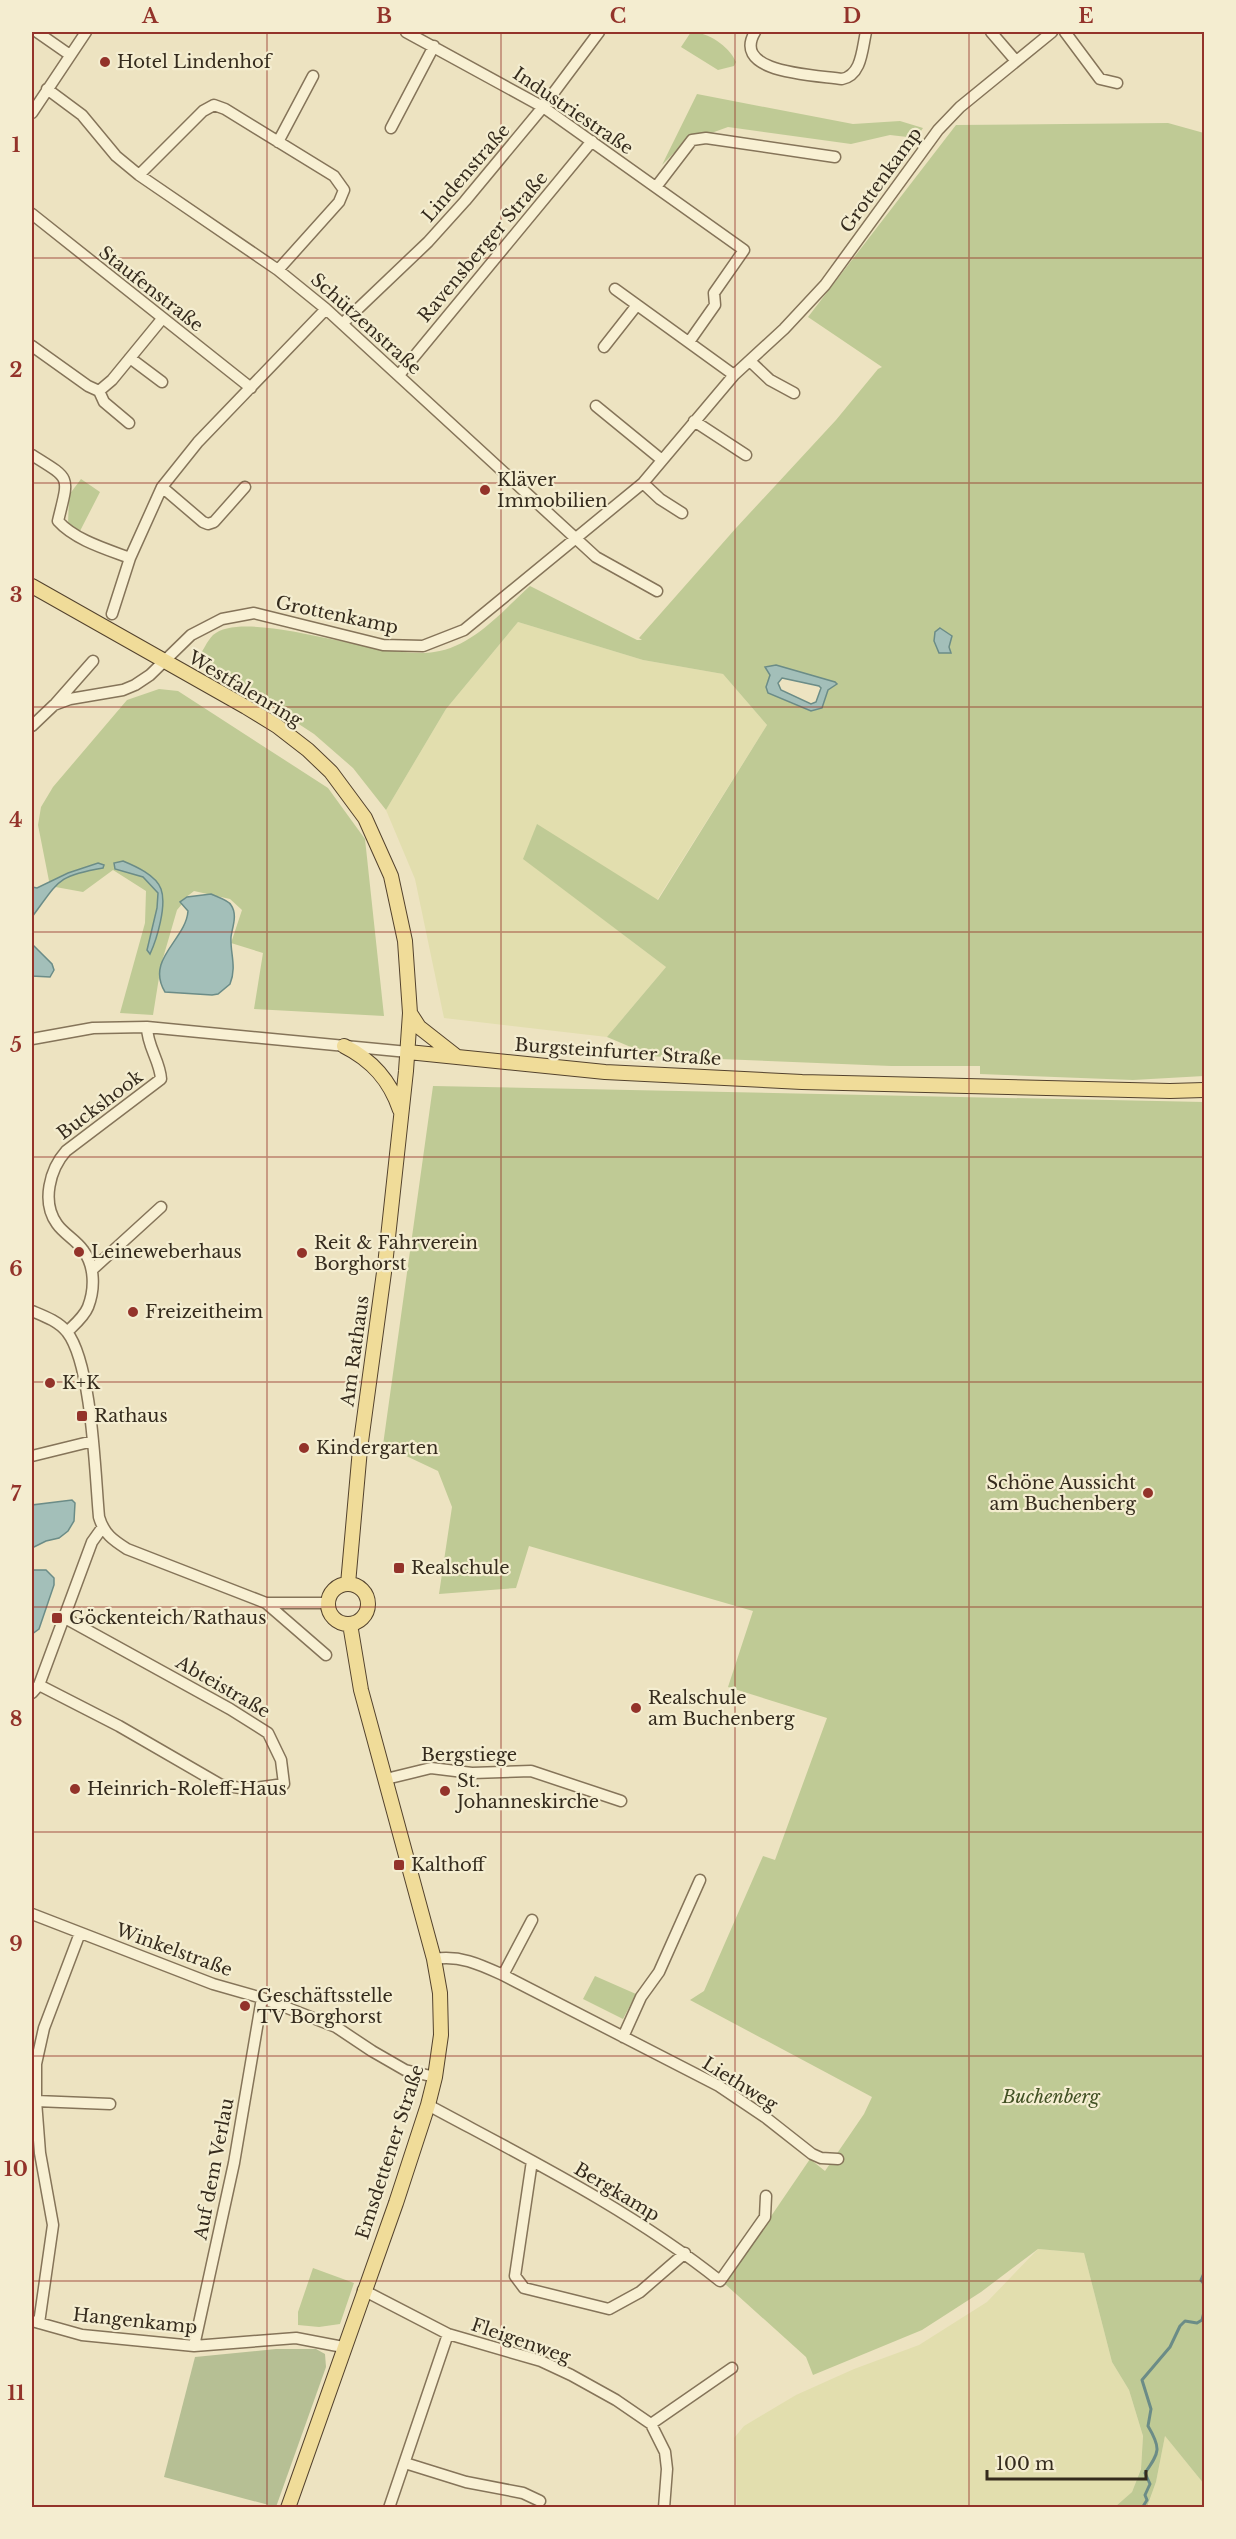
<svg xmlns="http://www.w3.org/2000/svg" width="1236" height="2539" font-family="'Libre Baskerville',serif">
  <style>
    .farmland { fill: #e2deae }
    .green { fill: #bfca95; fill-rule: evenodd }
    .cemetery { fill: #b6bf94 }
    .water { fill: #a3bfb9; stroke: #6b8c87; stroke-width: 1.5; fill-rule: evenodd }
    .lines { fill: none; stroke-linecap: round; stroke-linejoin: round }
    .stream { stroke: #6b8c87; stroke-width: 3 }
    .minor-casing { stroke: #857459; stroke-width: 13 }
    .major-casing { stroke: #53422d; stroke-width: 16 }
    .minor { stroke: #f8f0d3; stroke-width: 10 }
    .major { stroke: #f0dc99; stroke-width: 14 }
    .grid { fill: none; stroke: #93332a; stroke-width: 1.5; stroke-opacity: 0.55 }
    .poi-dot { fill: #93332a; stroke: #f4edd0; stroke-width: 2 }
    .labels { text-anchor: middle; dominant-baseline: central; stroke-width: 4.5; stroke-linejoin: round; paint-order: stroke }
    .poi-label { font-size: 18px; fill: #352b1d; stroke: #f4edd0; text-anchor: start }
    .street-label { font-size: 18px; fill: #352b1d; stroke: #f4edd0 }
    .park-label { font-size: 18px; font-style: italic; fill: #425124; stroke: #f4edd0 }
    .neatline { fill: none; stroke: #93332a; stroke-width: 2 }
    .grid-label { font-size: 20px; text-anchor: middle; font-weight: bold; fill: #93332a }
  </style>
  <rect width="100%" height="100%" fill="#ede3c1"/>
  <path class="farmland" d="M518,622L643,660L723,674L767,725L657,900L537,825L524,859L666,967L607,1037L444,1018L415,879L386,810L446,709Z
    M1038,2249L1084,2253L1112,2362L1129,2390L1143,2436L1141,2468L1132,2492L1115,2508L737,2507L734,2438L744,2426L796,2395L854,2369L919,2345L987,2302Z
    M1165,2436L1204,2484V2507L1147,2508L1156,2482Z"/>
  <path class="green" d="M691,32C708,32 729,46 736,62L734,66L718,70L681,47Z
    M697,94L853,124L900,121L923,128L916,138L890,135L851,144L728,127L692,140L680,147L662,165Z
    M1168,123L1204,133V1076L1133,1080L980,1074V1066H1166H891L644,1056L645,1053L607,1037L666,967L523,859L537,824L658,900L767,725L723,674L643,660L518,622L446,709L386,810L353,768L314,734L198,658C203,651 207,641 213,635C247,606 382,661 434,652C474,646 502,611 530,586L637,640H642L639,638L736,528L836,420L878,369L882,367L808,317L956,125ZM782,678L819,686L821,688L816,702L811,704L781,690L778,683Z
    M81,479L100,492L80,531L68,525L69,495Z
    M159,689L178,691L328,788L365,839L384,1016L254,1009L263,953L231,943L242,910L230,899L194,891L180,902L182,904L177,910L161,965L153,1015L120,1013L145,923L146,891L113,870L83,892L50,886L38,825L41,807L53,787L127,700Z
    M433,1086L1204,1102V2484L1165,2436L1156,2482L1147,2507H1115L1132,2492L1141,2469L1143,2436L1129,2390L1112,2362L1084,2253L1038,2249L981,2292L922,2330L813,2375L806,2357L725,2284L810,2159L825,2171L864,2114L872,2097L690,2000L704,1991L763,1856L775,1860L827,1718L728,1687L753,1611L529,1546L516,1588L439,1594L452,1507L438,1471L383,1445Z
    M595,1976L636,1994L623,2019L583,1999Z
    M313,2268L354,2283L340,2324L319,2327L298,2325V2312Z"/>
  <path class="cemetery" d="M276,2349H316L325,2354L326,2367L276,2507L164,2477L195,2357Z"/>
  <path class="water" d="M940,628L952,636L949,647L951,653H939L934,641L935,632Z
    M776,665L835,682L837,684L828,690L822,708L811,711L768,693L766,687L770,675L765,667ZM782,678L819,686L821,688L816,702L811,704L781,690L778,683Z
    M123,861C135,866 156,875 161,889C167,905 157,939 150,954L147,950L157,908L158,893L143,877L115,869L114,863Z
    M98,863L104,865L103,868C56,876 59,881 32,917V887L37,888L68,873Z
    M211,894C217,897 228,900 231,905C238,915 232,928 231,937C230,953 237,967 230,984L218,994L212,995L165,992C145,959 186,940 188,911L180,902L187,897Z
    M32,944L52,964L54,970L50,977L32,976Z
    M72,1500L75,1503L74,1521L68,1531L59,1538L46,1541L32,1548V1505Z
    M32,1570H46L54,1578V1585L39,1629L32,1634Z"/>
  <g class="lines">
    <path class="stream" d="M1204,2273L1201,2280L1204,2284
      M1142,2508L1147,2500L1145,2495L1150,2484L1145,2473C1160,2452 1161,2448 1148,2426L1151,2409L1142,2380L1170,2347L1180,2326L1185,2321L1197,2323L1202,2320L1204,2312"/>
    <g class="minor-casing">
      <path id="minor" d="M37,32L70,55
        M406,32L543,107L744,250L714,293L715,305L689,342
        M755,32C730,74 818,75 842,79C862,75 862,49 866,32
        M991,32L1016,61
        M1065,32L1100,79L1117,83
        M47,89L82,115L116,156L139,175L278,270L326,309L596,557L657,591
        M32,113L86,32
        M391,128L434,46
        M278,142L313,76
        M139,175L203,111L214,105L225,109L334,176L344,190L339,202L278,270
        M656,187L692,140L706,138L835,157
        M32,214L251,388
        M615,289L734,375
        M343,323L428,242L465,201L543,107L599,32
        M32,346L88,386L99,391L112,380L162,319
        M604,347L637,305
        M130,358L162,382
        M750,361L770,380L794,393
        M399,375L592,141
        M99,391L104,402L129,423
        M596,406L662,460
        M694,421L746,455
        M32,455C72,480 69,475 58,521C75,540 106,549 130,558
        M643,483L660,499L682,513
        M162,487L203,522L208,524L214,522L245,487
        M112,614L130,558L162,487L198,442L326,309
        M56,703L93,661
        M32,726L54,705L70,699L123,690L135,685L150,675L191,635L222,619L254,613L383,645L423,646L464,630L643,483L734,375L784,329L825,285L938,130L960,107L1052,32
        M32,1039L93,1028L147,1027L408,1052
        M93,1269L161,1207
        M32,1311C44,1316 58,1321 67,1332C92,1364 95,1474 99,1517C104,1534 113,1540 127,1549L266,1603H328
        M67,1332C74,1325 84,1317 88,1307C95,1289 95,1266 83,1250C76,1240 64,1234 57,1224C41,1202 50,1169 66,1151L161,1079C160,1061 147,1046 147,1027
        M32,1456L93,1441
        M266,1603L326,1655
        M39,1685L119,1726L221,1785L247,1789L284,1784L281,1760L268,1733L230,1709L65,1618
        M32,1693L39,1685L92,1542L102,1528
        M386,1779L431,1768L472,1773L531,1771L621,1801
        M32,1914L213,1984L262,1998L336,2027L372,2051L405,2070L435,2077
        M434,1959C460,1955 479,1964 503,1975L719,2086L765,2117L812,2154L821,2158L838,2159
        M503,1975L532,1920
        M623,2037L641,1997L659,1972L700,1880
        M36,2101L110,2104
        M428,2105C528,2159 631,2210 720,2281L765,2217L766,2196
        M532,2161L515,2276L524,2288L609,2309L640,2292L685,2253
        M363,2290L448,2334L541,2361L571,2375L616,2400L651,2424L665,2452L667,2469L664,2508
        M32,2321L82,2335L194,2346L296,2338L343,2347
        M39,2323L53,2225L40,2153L36,2101V2064L44,2028L80,1933
        M194,2346L234,2163L262,1998
        M651,2424L732,2368
        M405,2463L466,2482L523,2493L540,2501
        M389,2508L448,2334"/>
    </g>
    <g class="major-casing">
      <path id="major" d="M32,586L246,707L277,726L308,750L331,772L365,818L391,876L405,941L410,1013L406,1071L385,1265L360,1449L348,1584
        M410,1013L419,1027L456,1056
        M344,1046C372,1060 390,1080 400,1110
        M408,1052L605,1072L802,1082L1170,1091L1204,1090
        M328 1604a20 20 0 1 1 40 0a20 20 0 1 1-40 0Z
        M288,2508L396,2203L428,2105L435,2077L441,2035L440,1993L434,1959L361,1690L350,1624"/>
    </g>
    <use href="#minor" class="minor"/>
    <use href="#major" class="major"/>
  </g>
  <path class="grid" d="M267,32V2508M501,32V2508M735,32V2508M969,32V2508M32,258H1204M32,483H1204M32,707H1204M32,932H1204M32,1157H1204M32,1382H1204M32,1607H1204M32,1832H1204M32,2056H1204M32,2281H1204"/>
  <g class="poi-dot">
    <circle cx="105" cy="62" r="6"/>
    <circle cx="485" cy="490" r="6"/>
    <circle cx="79" cy="1252" r="6"/>
    <circle cx="302" cy="1253" r="6"/>
    <circle cx="133" cy="1312" r="6"/>
    <circle cx="50" cy="1383" r="6"/>
    <rect x="76" y="1410" width="12" height="12" rx="3"/>
    <circle cx="304" cy="1448" r="6"/>
    <circle cx="1148" cy="1493" r="6"/>
    <rect x="393" y="1562" width="12" height="12" rx="3"/>
    <rect x="51" y="1612" width="12" height="12" rx="3"/>
    <circle cx="636" cy="1708" r="6"/>
    <circle cx="75" cy="1789" r="6"/>
    <circle cx="445" cy="1791" r="6"/>
    <rect x="393" y="1859" width="12" height="12" rx="3"/>
    <circle cx="245" cy="2006" r="6"/>
  </g>
  <g class="labels">
    <g class="poi-label">
      <text x="117" y="62">Hotel Lindenhof</text>
      <text x="497" y="480">Kläver<tspan x="497" dy="21">Immobilien</tspan></text>
      <text x="314" y="1243">Reit &amp; Fahrverein<tspan x="314" dy="21">Borghorst</tspan></text>
      <text x="91" y="1252">Leineweberhaus</text>
      <text x="145" y="1312">Freizeitheim</text>
      <text x="62" y="1383">K+K</text>
      <text x="94" y="1416">Rathaus</text>
      <text x="316" y="1448">Kindergarten</text>
      <text x="1136" y="1483" text-anchor="end">Schöne Aussicht<tspan x="1136" dy="21">am Buchenberg</tspan></text>
      <text x="411" y="1568">Realschule</text>
      <text x="69" y="1618">Göckenteich/Rathaus</text>
      <text x="648" y="1698">Realschule<tspan x="648" dy="21">am Buchenberg</tspan></text>
      <text x="457" y="1781">St.<tspan x="457" dy="21">Johanneskirche</tspan></text>
      <text x="87" y="1789">Heinrich-Roleff-Haus</text>
      <text x="411" y="1865">Kalthoff</text>
      <text x="257" y="1996">Geschäftsstelle<tspan x="257" dy="21">TV Borghorst</tspan></text>
    </g>
    <g class="street-label">
      <text transform="translate(573 111) rotate(34)">Industriestraße</text>
      <text transform="translate(466 173) rotate(-49)">Lindenstraße</text>
      <text transform="translate(881 180) rotate(-54)">Grottenkamp</text>
      <text transform="translate(483 247) rotate(-50)">Ravensberger Straße</text>
      <text transform="translate(151 289) rotate(38)">Staufenstraße</text>
      <text transform="translate(366 324) rotate(42)">Schützenstraße</text>
      <text transform="translate(337 615) rotate(12)">Grottenkamp</text>
      <text transform="translate(245 689) rotate(31)">Westfalenring</text>
      <text transform="translate(618 1052) rotate(4)">Burgsteinfurter Straße</text>
      <text transform="translate(100 1105) rotate(-37)">Buckshook</text>
      <text transform="translate(355 1351) rotate(-82)">Am Rathaus</text>
      <text transform="translate(223 1687) rotate(30)">Abteistraße</text>
      <text x="469" y="1755">Bergstiege</text>
      <text transform="translate(174 1950) rotate(20)">Winkelstraße</text>
      <text transform="translate(740 2084) rotate(32)">Liethweg</text>
      <text transform="translate(390 2152) rotate(-72)">Emsdettener Straße</text>
      <text transform="translate(214 2169) rotate(-79)">Auf dem Verlau</text>
      <text transform="translate(617 2192) rotate(31)">Bergkamp</text>
      <text transform="translate(135 2321) rotate(6)">Hangenkamp</text>
      <text transform="translate(521 2341) rotate(19)">Fleigenweg</text>
    </g>
    <g class="park-label">
      <text x="1051" y="2097">Buchenberg</text>
    </g>
  </g>
  <rect width="1236" height="2539" fill="none" stroke="#f4edd0" stroke-width="66"/>
  <path d="M987 2470v9h159v-9" fill="none" stroke="#352b1d" stroke-width="3"/>
  <text x="996" y="2470" font-size="18" fill="#352b1d" stroke="#f4edd0" stroke-width="4.5" paint-order="stroke">100 m</text>
  <rect x="33" y="33" width="1170" height="2473" class="neatline"/>
  <g class="grid-label">
    <text x="150" y="23">A</text>
    <text x="384" y="23">B</text>
    <text x="618" y="23">C</text>
    <text x="852" y="23">D</text>
    <text x="1086" y="23">E</text>
    <text x="16" y="152">1</text>
    <text x="16" y="377">2</text>
    <text x="16" y="602">3</text>
    <text x="16" y="827">4</text>
    <text x="16" y="1052">5</text>
    <text x="16" y="1276">6</text>
    <text x="16" y="1501">7</text>
    <text x="16" y="1726">8</text>
    <text x="16" y="1951">9</text>
    <text x="16" y="2176">10</text>
    <text x="16" y="2400">11</text>
  </g>
</svg>
